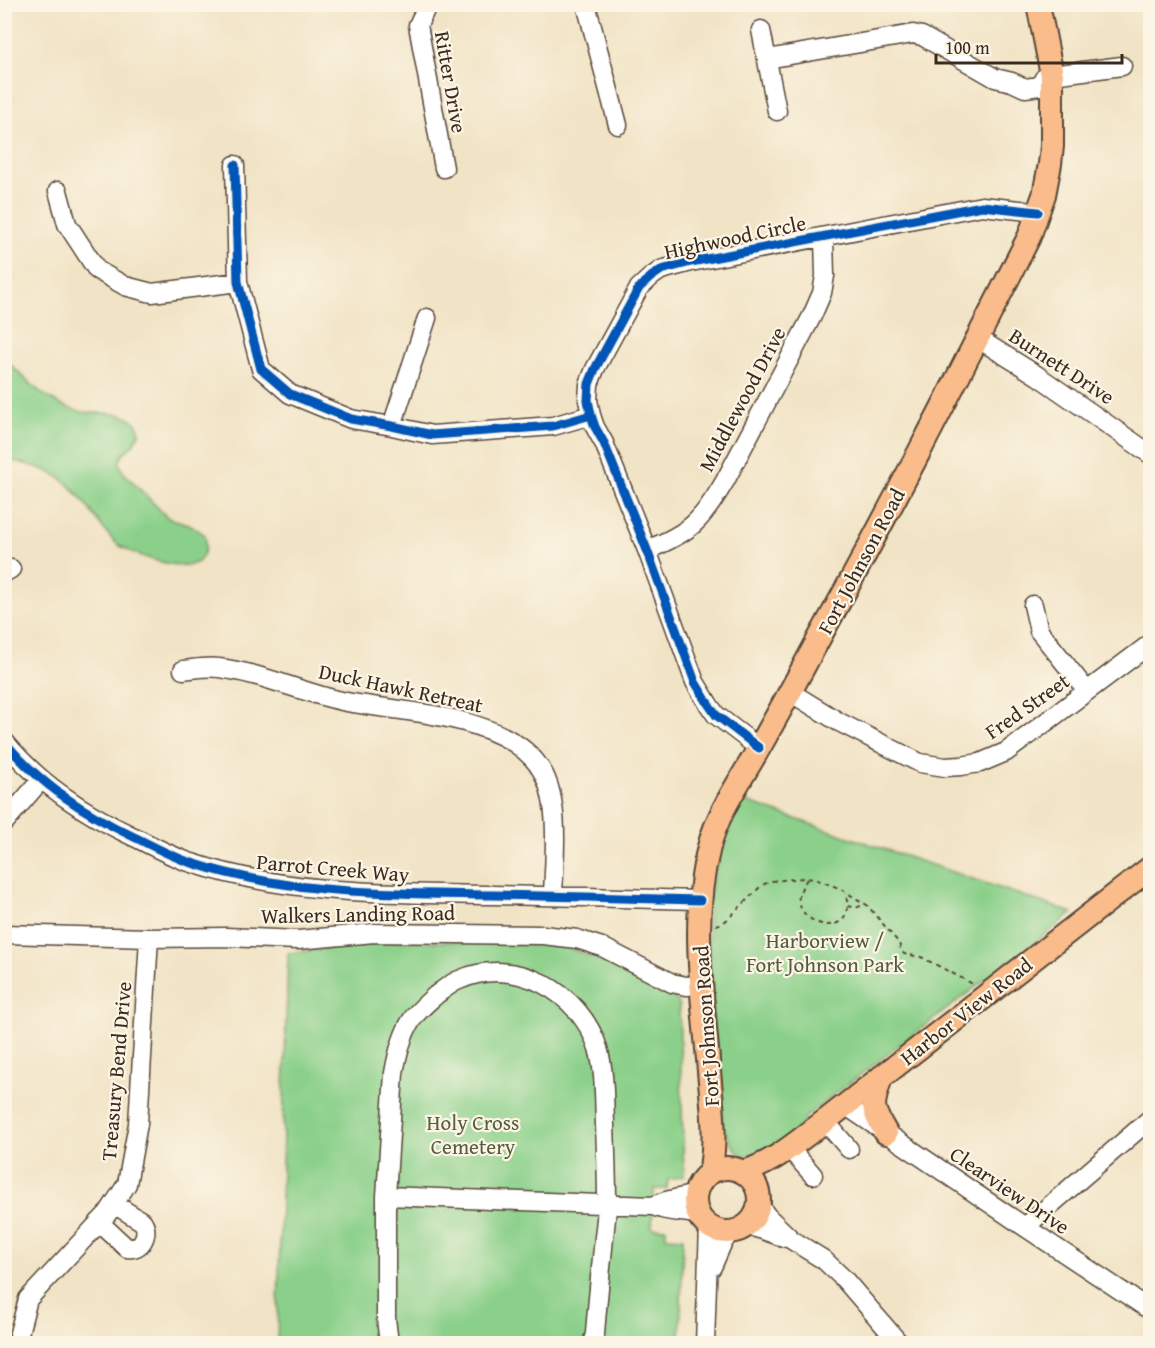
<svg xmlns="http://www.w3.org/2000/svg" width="1155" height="1348" font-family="'Gentium Book Plus',serif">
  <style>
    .green { fill: #8bd08a; stroke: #637d54; stroke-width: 1.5 }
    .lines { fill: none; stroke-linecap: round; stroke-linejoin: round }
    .minor-casing { stroke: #564637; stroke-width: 21 }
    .major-casing { stroke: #564637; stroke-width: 26 }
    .path { stroke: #564637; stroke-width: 2; stroke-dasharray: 4.5 4.5; stroke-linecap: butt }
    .minor { stroke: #fff; stroke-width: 18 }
    .major { stroke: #f9bc8a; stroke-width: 22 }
    .cycleway-casing { stroke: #fcf5e5; stroke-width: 13 }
    .cycleway { stroke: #0057b8; stroke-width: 9 }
    .labels { text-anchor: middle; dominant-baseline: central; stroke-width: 4.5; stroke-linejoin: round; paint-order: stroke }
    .street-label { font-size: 21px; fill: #3b2a1e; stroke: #fcf5e5 }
    .park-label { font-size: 21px; fill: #535c3e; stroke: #fcf5e5 }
  </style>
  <rect width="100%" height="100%" fill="#fcf5e5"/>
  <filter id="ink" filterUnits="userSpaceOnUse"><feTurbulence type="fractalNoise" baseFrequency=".0167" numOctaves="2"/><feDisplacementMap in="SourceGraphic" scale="12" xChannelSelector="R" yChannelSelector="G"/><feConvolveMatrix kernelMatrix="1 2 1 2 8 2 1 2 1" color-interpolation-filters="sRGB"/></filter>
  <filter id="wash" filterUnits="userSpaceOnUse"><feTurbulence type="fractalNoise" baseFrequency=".008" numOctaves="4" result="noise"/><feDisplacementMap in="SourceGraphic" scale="24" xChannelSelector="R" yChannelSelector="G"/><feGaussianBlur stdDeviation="1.35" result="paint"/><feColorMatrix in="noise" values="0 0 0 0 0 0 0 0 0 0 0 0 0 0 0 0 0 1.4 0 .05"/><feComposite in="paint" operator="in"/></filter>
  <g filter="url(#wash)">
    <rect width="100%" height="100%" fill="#f1e3c5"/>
    <path class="green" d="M5,356L7,361C29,383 51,406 83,412C102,415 135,408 140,432L133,445L124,453L119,463L124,473L168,518L189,524L205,535C206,544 206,553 199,561C186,574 126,554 114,541C96,522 85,498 64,481C51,469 22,463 5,459Z
      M740,800L1073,913L805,1117C800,1131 794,1133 783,1141C778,1145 773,1150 768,1153C743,1167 730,1146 723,1126L709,983L708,900L724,830Z
      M387,941L552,944C594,953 634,978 673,997L677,1001L679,1005L684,1176L668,1180L667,1189H654L652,1228H666V1237L683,1238L680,1343L277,1344L288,953Z"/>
  </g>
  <g filter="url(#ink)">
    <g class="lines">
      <g class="minor-casing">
        <path id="minor" d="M428,4L418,25L444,168
          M586,4L618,125
          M761,30L777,111
          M767,59L913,34L922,36L995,78L1012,82L1025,88L1040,86L1044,78L1052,75L1122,66
          M235,165L238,282L261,369L290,394L351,419L392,426L432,435L553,426L591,415
          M58,191L67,224L97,270L125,286L152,293L238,282
          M977,338L1038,376L1150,454
          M392,426L427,318
          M647,550C691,532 701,522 725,481L812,316L822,293L825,276L824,237
          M4,573L11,569
          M1033,605L1039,631L1087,691
          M183,670C194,669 207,666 219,668C261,673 300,692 342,701C399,713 509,713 542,771C561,803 554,859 553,896
          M790,692L839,722L920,763L945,767L961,766L980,763L1006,752L1150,644
          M4,741C39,784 84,813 134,837C153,846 172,857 192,863C289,895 391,893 492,895C561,896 631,898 700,900
          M759,748L716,715L709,705L695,682L647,550L604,443L595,427L591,415L588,400L589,384L595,369L639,288L651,277L661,270L691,262L982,206L1038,212
          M4,823L41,780
          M4,934L149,938L226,937L298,940L374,933L543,935L577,939L602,947L672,983L686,986L702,985
          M845,1105L1025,1227L1150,1310
          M825,1121L849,1149
          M789,1148L813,1175
          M386,1196L653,1206C669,1213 682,1211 699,1215
          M759,1205L767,1216L792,1240L824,1260L844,1279L900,1344
          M653,1206L666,1201L696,1194
          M99,1222L127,1248C141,1251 150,1234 143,1222L114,1204
          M745,1226C760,1227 773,1235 787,1238
          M1025,1227L1150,1119
          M712,1267L722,1244L730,1232
          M24,1344L19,1333L28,1299L108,1213L127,1184L138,1124L149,938
          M389,1344L386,1318V1196L394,1073C397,1056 401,1037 411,1021C417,1011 427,1003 436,995C443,990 451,983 459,980C515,955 580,992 598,1048C605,1072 604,1099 605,1125C606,1151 607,1177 607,1202C607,1217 604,1233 603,1248C600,1277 597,1306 595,1334L592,1344
          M705,1344L709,1226"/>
      </g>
      <g class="major-casing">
        <path id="major" d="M881,1077C872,1106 870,1106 886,1133
          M695 1200a32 32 0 1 1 64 0a32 32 0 1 1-64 0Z
          M743,1172C774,1163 799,1140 825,1121L1150,868
          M710,1173C717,1139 712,1105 709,1071C703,998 690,920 709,847C718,811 741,780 759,748C781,709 802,670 823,631C895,502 962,369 1029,237L1044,195L1050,164L1052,146V75L1038,4"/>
      </g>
      <path class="path" d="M807,879C804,884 800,890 799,896C795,920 839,939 847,911C849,905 846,899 846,893
        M848,906L856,908L865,904
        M716,925L723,923L730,917L762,885L772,881L803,878L815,879L839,888L867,905L899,943L901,950L904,954L921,957L973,984"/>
      <use href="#minor" class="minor"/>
      <use href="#major" class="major"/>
      <g class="cycleway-casing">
        <path id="cycleway" d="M235,165L238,282L261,369L290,394L351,419L392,426L432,435L553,426L591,415
          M4,741C39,784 84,813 134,837C153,846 172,857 192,863C289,895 391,893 492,895C561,896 631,898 700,900
          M759,748L716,715L709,705L695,682L647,550L604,443L595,427L591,415L588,400L589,384L595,369L639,288L651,277L661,270L691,262L982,206L1038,212"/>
      </g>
      <use href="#cycleway" class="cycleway"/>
    </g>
  </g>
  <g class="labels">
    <g class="street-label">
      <text transform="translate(451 82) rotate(80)">Ritter Drive</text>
      <text transform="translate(735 237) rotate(-12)">Highwood Circle</text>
      <text transform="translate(1062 366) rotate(33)">Burnett Drive</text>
      <text transform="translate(742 399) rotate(-62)">Middlewood Drive</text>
      <text transform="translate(861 561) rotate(-62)">Fort Johnson Road</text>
      <text transform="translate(401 688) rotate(12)">Duck Hawk Retreat</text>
      <text transform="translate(1027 706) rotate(-35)">Fred Street</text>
      <text transform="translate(333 868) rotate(5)">Parrot Creek Way</text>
      <text transform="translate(358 914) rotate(-1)">Walkers Landing Road</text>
      <text transform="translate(966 1011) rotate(-38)">Harbor View Road</text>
      <text transform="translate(706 1026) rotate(-94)">Fort Johnson Road</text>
      <text transform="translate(116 1071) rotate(-85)">Treasury Bend Drive</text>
      <text transform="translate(1010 1190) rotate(34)">Clearview Drive</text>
    </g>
    <g class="park-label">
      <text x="825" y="940">Harborview /<tspan x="825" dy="24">Fort Johnson Park</tspan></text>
      <text x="473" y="1122">Holy Cross<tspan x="473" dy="24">Cemetery</tspan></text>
    </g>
  </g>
  <rect width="1155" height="1348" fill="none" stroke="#fcf5e5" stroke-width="24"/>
  <path d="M936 54v9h186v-9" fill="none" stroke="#3b2a1e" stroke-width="3"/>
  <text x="945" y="54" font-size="18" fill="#3b2a1e" stroke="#fcf5e5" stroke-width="4.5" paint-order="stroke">100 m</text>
</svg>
